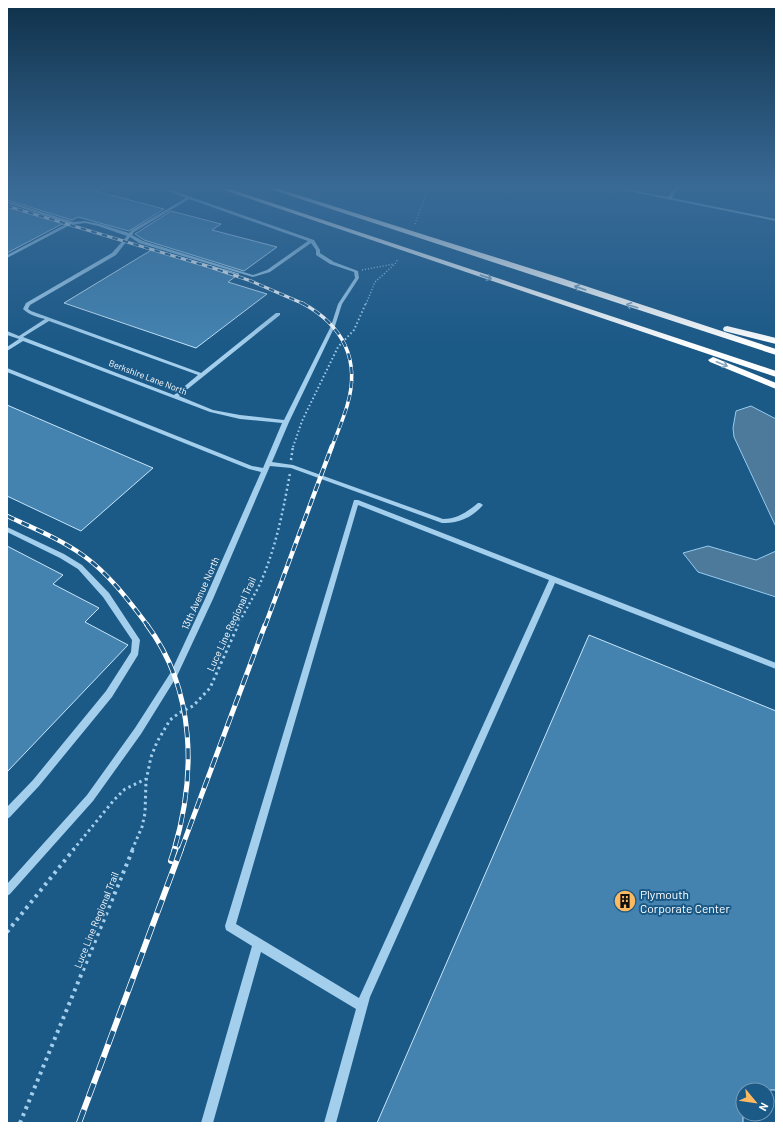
<svg xmlns="http://www.w3.org/2000/svg" width="783" height="1130" font-family="Barlow,sans-serif">
  <style>
    .water { fill: #4d7a9b; stroke: #96cbee }
    .building { fill: #4483b0; stroke: #c8e5f9 }
    .lines { fill: none; stroke-linecap: round; stroke-linejoin: round }
    .path-far4 { stroke: #a3ceec; stroke-width: 1.5; stroke-dasharray: 1 2; stroke-linecap: butt }
    .path-far3 { stroke: #a3ceec; stroke-width: 2; stroke-dasharray: 1.5 2.5; stroke-linecap: butt }
    .path-far2 { stroke: #a3ceec; stroke-width: 2.5; stroke-dasharray: 2 3; stroke-linecap: butt }
    .path-far1 { stroke: #a3ceec; stroke-width: 3; stroke-dasharray: 2.5 3.5; stroke-linecap: butt }
    .path { stroke: #a3ceec; stroke-width: 4; stroke-dasharray: 3 4.5; stroke-linecap: butt }
    .minor { fill: #a3ceec; fill-rule: evenodd }
    .highway { fill: #fff; fill-rule: evenodd }
    .rail-far4-casing { stroke: #fff; stroke-width: 3 }
    .rail-far3-casing { stroke: #fff; stroke-width: 3.5 }
    .rail-far2-casing { stroke: #fff; stroke-width: 4.5 }
    .rail-far1-casing { stroke: #fff; stroke-width: 5 }
    .rail-casing { stroke: #fff; stroke-width: 6 }
    .rail-far4 { stroke: #1b5987; stroke-width: 2; stroke-dasharray: 5.5; stroke-linecap: butt }
    .rail-far3 { stroke: #1b5987; stroke-width: 2.5; stroke-dasharray: 7; stroke-linecap: butt }
    .rail-far2 { stroke: #1b5987; stroke-width: 3; stroke-dasharray: 8; stroke-linecap: butt }
    .rail-far1 { stroke: #1b5987; stroke-width: 3.5; stroke-dasharray: 11; stroke-linecap: butt }
    .rail { stroke: #1b5987; stroke-width: 4.5; stroke-dasharray: 14; stroke-linecap: butt }
    .oneway { stroke: #82a4bd }
    .labels { text-anchor: middle; dominant-baseline: central; stroke-width: 4; stroke-linejoin: round; paint-order: stroke }
    .far-street-label { font-size: 9px; fill: #fff; stroke: #1b5987 }
    .street-label { font-size: 10px; fill: #fff; stroke: #1b5987 }
    .near-poi-label { font-size: 12px; fill: #fff; stroke: #1b5987; text-anchor: start }
  </style>
  <rect width="100%" height="100%" fill="#1b5987"/>
  <path class="water" d="M751,406L776,419V527L734,437L733,428L736,411Z
    M708,546L756,560L776,551V597L698,572L683,553Z"/>
  <path class="building" d="M7,189H88L164,209L129,231L78,217L72,220L7,200Z
    M7,205L64,223L7,253Z
    M171,211L221,224L212,230L277,247L244,271L144,240L135,234Z
    M153,249L239,274L228,282L267,294L196,348L64,303Z
    M7,405L153,468L81,531L7,496Z
    M7,546L63,575L53,584L99,608L85,622L128,645L7,772Z
    M589,635L776,711V1090H743V1123H377Z"/>
  <g class="lines">
    <path class="path-far4" d="M597,189L615,192
      M415,224L428,189
      M362,270L394,264
      M366,304L375,282L395,264L398,259"/>
    <path class="path-far3" d="M293,447L302,421L338,347L354,330L366,303"/>
    <path class="path-far2" d="M291,460L293,446
      M237,626C244,613 251,601 258,588C275,552 283,512 290,473"/>
    <path class="path-far1" d="M73,850L114,800L125,789L146,779
      M132,850L142,827L145,813L146,781L151,757L157,742L170,720L179,713L193,706L210,688L238,625"/>
    <path class="path" d="M7,932L74,849
      M20,1123L133,849"/>
    <path class="minor" d="M163,189H168L314,240L320,250V253L334,262L358,271L359,278L342,304L335,326L289,422L272,462L293,465L443,519C457,519 467,512 478,503H480L483,505C473,517 458,524 442,523L291,468L270,466L213,599L177,676L141,734L93,801L10,894L7,896V884L87,795L135,728L171,672L205,599L261,472L249,469L7,372V368L252,466L263,468L282,423L240,419L210,412L23,341L7,351V347L19,339L7,335V331L19,336L45,319C37,317 29,315 23,309L26,303L112,253L127,236L98,226L85,223L70,225L7,258V255L68,223L7,203V201L74,222L85,221L100,224L129,233L132,230L186,198ZM189,199L308,241L267,270L253,275L143,241L132,235L134,232ZM130,237L139,243L253,277L270,272L311,243L316,250V255L330,264L354,272L355,278L338,304L331,326L284,420L240,415L213,410L179,396L280,315V313H276L201,373L31,311L28,309L30,305L116,255ZM49,321L198,375L174,395L23,337Z
      M618,189H624L668,197L674,189H678L672,198L776,219V221Z
      M354,500H358L776,663V669L555,583L370,997L336,1123H324L356,1009L261,952L213,1123H201L252,946L226,930L225,926ZM358,505L549,580L359,998L236,924Z
      M7,527L64,554L82,565L109,593L140,640L138,655L112,697L39,786L10,817L7,819V807L33,780L106,691L131,652L132,640L103,597L78,569L60,558L7,532Z"/>
    <path class="highway" d="M221,189H230L776,371V377Z
      M270,189H279L558,277L776,349V355Z
      M727,326L776,338V344L724,331L723,329L724,327Z
      M713,357L776,383V389L710,362L708,360Z"/>
    <g class="rail-far4-casing">
      <path id="rail-far4" d="M7,206L210,267L251,281L304,304"/>
    </g>
    <g class="rail-far3-casing">
      <path id="rail-far3" d="M302,303C343,325 361,360 347,406C343,420 337,433 332,447"/>
    </g>
    <g class="rail-far2-casing">
      <path id="rail-far2" d="M7,516C33,528 60,539 84,556C109,574 129,601 148,626
        M265,626L332,446"/>
    </g>
    <g class="rail-far1-casing">
      <path id="rail-far1" d="M147,625C196,690 196,776 174,850
        M181,850L265,625"/>
    </g>
    <g class="rail-casing">
      <path id="rail" d="M171,861L175,849
        M79,1123L181,849"/>
    </g>
    <use href="#rail-far4" class="rail-far4"/>
    <use href="#rail-far3" class="rail-far3"/>
    <use href="#rail-far2" class="rail-far2"/>
    <use href="#rail-far1" class="rail-far1"/>
    <use href="#rail" class="rail"/>
  </g>
  <defs><path id="oneway-shaft" d="M-6 0H5M1.5-3L5.5 0L1.5 3" fill="none" stroke-width="1.6" stroke-linecap="round" stroke-linejoin="round"/></defs>
  <g class="oneway">
    <use href="#oneway-shaft" transform="translate(486 277) rotate(19)"/>
    <use href="#oneway-shaft" transform="translate(580 288) rotate(-161)"/>
    <use href="#oneway-shaft" transform="translate(632 306) rotate(-162)"/>
    <use href="#oneway-shaft" transform="translate(722 364) rotate(22)"/>
  </g>
  <linearGradient id="sky" x2="0" y2="1"><stop stop-color="#0f314a"/><stop offset="0.54" stop-color="#396a96"/><stop offset="1" stop-color="#396a96" stop-opacity="0"/></linearGradient>
  <rect width="783" height="347" fill="url(#sky)"/>
  <defs>
    <g id="building-disc" transform="scale(1.15)"><circle r="9.5" fill="#fdba60" stroke="#1b5987"/><path d="M-4-6H4V6H1V3H-1V6H-4ZM-2.5-4.3h1.7v1.8h-1.7ZM.8-4.3h1.7v1.8H.8ZM-2.5-1h1.7V.8h-1.7ZM.8-1h1.7V.8H.8Z" fill="#111"/></g>
  </defs>
  <g fill-rule="evenodd">
    <use href="#building-disc" x="625" y="901"/>
  </g>
  <g class="labels">
    <g class="far-street-label">
      <text transform="translate(148 377) rotate(21)">Berkshire Lane North</text>
    </g>
    <g class="street-label">
      <text transform="translate(200 593) rotate(-66)">13th Avenue North</text>
      <text transform="translate(231 624) rotate(-65)">Luce Line Regional Trail</text>
      <text transform="translate(96 920) rotate(-68)">Luce Line Regional Trail</text>
    </g>
    <g class="near-poi-label">
      <text x="640" y="894">Plymouth<tspan x="640" dy="14">Corporate Center</tspan></text>
    </g>
  </g>
  <rect width="783" height="1130" fill="none" stroke="#ffffff" stroke-width="16"/>
  <g transform="translate(755 1102) rotate(119)"><circle r="19" fill="#1b5987" stroke="#769bb7"/>
  <path d="M0-3L7 15L0 10L-7 15Z" fill="#fdba60"/>
  <text y="-6" font-size="11" font-weight="bold" text-anchor="middle" fill="#ffffff">N</text>
  </g>
</svg>
